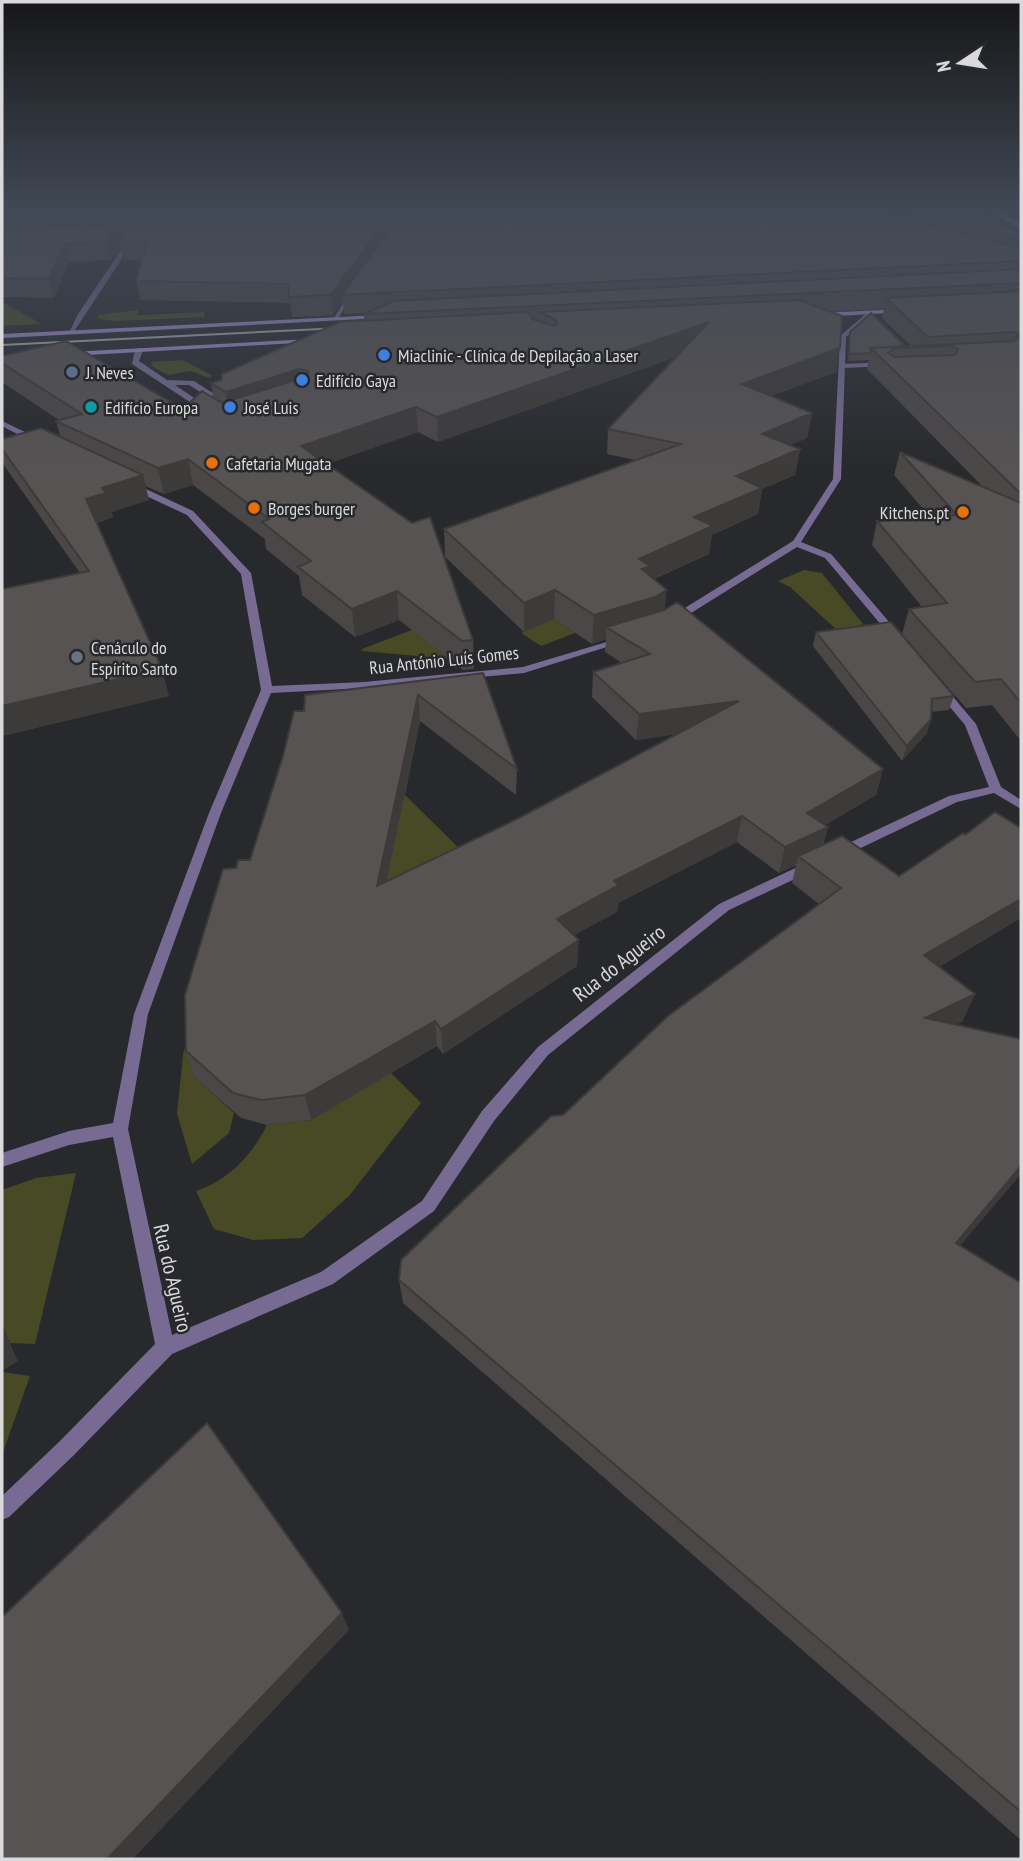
<svg xmlns="http://www.w3.org/2000/svg" width="1023" height="1861" font-family="'PT Sans Narrow',sans-serif">
  <style>
    .green { fill: #484a26 }
    .lines { fill: none; stroke-linecap: round; stroke-linejoin: round }
    .lane { fill: #776b94; fill-rule: evenodd }
    .street { fill: #776b94; fill-rule: evenodd }
    .secondary { fill: #a490d2; fill-rule: evenodd }
    .primary { fill: #c4b0f4; fill-rule: evenodd }
    .tram { stroke: #b2b2b4; stroke-width: 2 }
    .wall { fill: #4b4747 }
    .shaded-wall { fill: #3d3a3a }
    .building { fill: #575353; stroke: #3d3a3a; stroke-width: 2; fill-rule: evenodd }
    .shop-dot { fill: #3f7fe0; stroke: #28292c; stroke-width: 2.5 }
    .service-dot { fill: #5c6f8a; stroke: #28292c; stroke-width: 2.5 }
    .culture-dot { fill: #0f9aa8; stroke: #28292c; stroke-width: 2.5 }
    .food-dot { fill: #e8710a; stroke: #28292c; stroke-width: 2.5 }
    .worship-dot { fill: #6b7280; stroke: #28292c; stroke-width: 2.5 }
    .labels { text-anchor: middle; dominant-baseline: central; stroke-width: 5; stroke-linejoin: round; paint-order: stroke }
    .far-poi-label { font-size: 18px; fill: #dadadc; stroke: #28292c; text-anchor: start }
    .far-street-label { font-size: 18px; fill: #dadadc; stroke: #28292c }
    .street-label { font-size: 21px; fill: #dadadc; stroke: #28292c }
  </style>
  <rect width="100%" height="100%" fill="#28292c"/>
  <path class="green" d="M2,302L42,324L2,326Z
    M138,310L137,315L205,312L204,317L115,321L99,319L97,315Z
    M183,360L213,376L209,378L190,371L168,375L151,366L152,362Z
    M804,570L822,573L863,624L840,633L790,587L778,581Z
    M554,619L575,633L541,646L521,633Z
    M412,630L449,659L362,651V649Z
    M404,794L476,865L386,886Z
    M186,1043L194,1077L234,1113L229,1133L192,1164L177,1114L183,1055Z
    M391,1073L421,1103L349,1196L302,1238L253,1240L214,1229L196,1191C228,1181 252,1155 267,1125L311,1120Z
    M76,1173L35,1344L10,1343L2,1325V1190L36,1178Z
    M2,1372L30,1376L2,1455Z"/>
  <g class="lines">
    <path class="lane" d="M139,348L143,350L139,361L167,380L194,381L225,401L218,403L189,385H175L212,410L205,412L132,364L135,350Z
      M887,362L891,364L890,366L843,368L839,366L843,364Z"/>
    <path class="street" d="M110,212H117L142,228L73,333H69L78,314L136,228Z
      M351,289L356,290L337,320H333Z
      M868,312L873,313L846,337L841,479L801,542L831,554L902,637L901,639H893L825,558L797,547L675,623H667V619L793,541L833,479L840,336Z
      M2,421L42,440L43,442L36,444L2,426Z
      M127,483H133L193,511L251,573L272,686L364,682L523,667L620,638H628L629,640L524,673L364,688L271,693L221,813L148,1014L128,1129L172,1335L321,1272L422,1201L482,1111L538,1047L719,904L806,863L811,862L818,866L816,869L729,910L548,1055L494,1121L434,1211L333,1284L172,1354L74,1455L9,1517L2,1520V1496L60,1441L155,1344L113,1137L69,1145L2,1167V1153L69,1131L113,1123L134,1014L209,813L261,690L241,574L187,515L127,487Z
      M939,684L943,685L976,724L1001,787L1021,800V809L994,793L957,802L844,856H834L832,853L834,850L949,796L989,787L965,725L933,687Z"/>
    <path class="secondary" d="M902,309L904,312L821,317L818,315L821,313Z
      M380,315L382,318L2,338V334Z
      M311,339L313,342L70,356L66,354L70,352Z"/>
    <path class="primary" d="M992,212H1000L1021,224V229Z"/>
    <path class="tram" d="M2,345L341,328"/>
  </g>
  <path class="wall" d="M2,212H875L908,220L909,212L1021,240V741L992,705L966,708L902,634L909,609L922,607L872,545L877,521L930,517L894,475L900,452L983,487L867,369L869,360L848,361L850,332L905,346H911L882,318L884,309L830,312L836,372L771,396L812,413L807,438L790,445L800,449L795,475L762,489L758,514L712,535L709,554L654,579L665,609L883,769L876,795L825,825L828,827L823,845L899,876L1021,918L939,967L963,1021L955,1025L960,1246L1021,1283V1840L403,1303L399,1280L563,1115L819,904L792,883L796,865L779,873L737,842L618,903L617,912L574,935L577,966L443,1054L437,1046L311,1120L267,1125L241,1118L194,1077L186,1051L236,868L250,860L304,711L483,673L517,769L516,795L420,721L387,882L521,817L676,734L636,740L592,697L593,672L622,663L605,652L606,639L592,644L554,619L524,632L445,557L444,529L635,460L607,454L608,429L678,356L438,442L418,432L327,464L473,640L474,669L463,670L399,620L355,637L302,595L299,576L266,549L265,539L193,485L164,494L145,486L149,500L111,512L113,517L97,523L169,696L2,736V589L80,573L3,464L2,460V439L60,436L56,421L59,420L2,382V356L183,409L213,397L211,383L222,380L364,320V314L366,313L344,314L343,301L333,315L292,317L290,303L140,300L136,281L142,259L124,260L121,246L111,260L69,262L54,298L2,297Z
    M816,632L954,696L949,710L931,712L927,733L902,761L813,646Z"/>
  <path class="shaded-wall" d="M128,212L132,229L130,232L126,215Z
    M391,212H404L342,295L343,301L333,315L331,295Z
    M120,224L124,241H120L121,246L111,260L107,242Z
    M65,244L69,262L54,298L48,279Z
    M709,322L707,345L438,442L437,417Z
    M840,348L836,372L738,408L742,384Z
    M299,369L302,394L230,417L226,392Z
    M416,407L418,432L304,472L301,446Z
    M812,413L807,438L758,459L762,434Z
    M800,449L795,475L762,489L758,514L712,535L709,554L636,586L639,559L694,517L736,476Z
    M188,459L193,485L164,494L158,468Z
    M143,475L149,500L111,512L113,517L93,524L86,499L102,488Z
    M555,590L554,619L524,632V603Z
    M667,590L664,618L606,627V639L592,644L594,615Z
    M397,591L399,620L355,637L352,609Z
    M162,669L169,696L2,736V706Z
    M418,695L420,721L380,912L377,886Z
    M739,701L735,726L636,740L639,714Z
    M931,719L927,733L902,761L907,746Z
    M883,769L876,795L801,839L807,813Z
    M742,816L737,842L618,903L617,912L556,945L557,919L614,881Z
    M828,827L821,853L798,856L796,865L779,873L785,847Z
    M1021,899V918L914,982L924,955Z
    M579,940L577,966L443,1054L441,1029Z
    M975,994L963,1021L914,1044L925,1018Z
    M435,1021L437,1046L311,1120L305,1095Z
    M1021,1166V1174L942,1267L956,1243Z
    M2,1325L18,1361L2,1371Z
    M342,1613L349,1630L133,1859H107Z"/>
  <path class="building" d="M2,212H128L126,215L2,221Z
    M140,212H391L331,295L289,297L288,284L136,281L147,240L120,241Z
    M402,212H875L1021,248V261L342,295Z
    M909,212H983L1021,235V240Z
    M120,224L107,242L65,244L48,279L2,278V229Z
    M1021,269V283L364,314L393,301Z
    M1021,291V494L871,348L1014,341L1020,335L1013,332L928,337L886,298ZM951,346L958,349L955,355L895,357L888,353L895,348Z
    M799,300L842,316L840,348L742,384L812,413L762,434L800,449L736,476L762,488L694,517L713,526L639,559L650,566L642,569L667,590L655,597L594,615L555,590L524,603L444,529L681,444L608,429L709,322L437,417L416,407L301,446L412,523L430,517L473,640L462,641L397,591L352,609L298,567L311,561L262,522L269,519L188,459L158,468L56,421L82,414L2,363V356L66,341L183,409L202,391L222,403L308,376V371L299,369L226,392L211,383L222,380V374L340,322L529,312L532,319L554,326L557,324L556,320L540,312Z
    M871,313L905,346L871,348L870,353L849,354L850,332Z
    M41,428L143,475L102,488L106,493L86,499L162,669L2,706V589L89,571L2,449V439Z
    M900,452L1021,503V703L1001,679L975,682L909,609L947,603L877,521L957,515Z
    M677,602L883,769L807,813L828,827L785,847L742,816L614,881L619,885L557,919L579,940L441,1029L435,1021L305,1095L261,1100L233,1093L186,1051L185,995L223,869L236,868L238,860H250L283,756L294,711H304L305,695L483,673L517,769L418,695L377,886L521,817L739,701L639,714L593,672L650,654L606,627L664,610Z
    M891,622L954,696L932,699L931,719L907,746L816,632Z
    M995,812L1021,828V899L924,955L975,994L925,1018L1021,1039V1166L956,1243L1021,1283V1812L399,1280L401,1260L551,1116L563,1115L668,1016L841,888L798,856L842,836L899,876L963,833L965,835Z
    M207,1423L342,1613L107,1859H2V1617Z"/>
  <linearGradient id="sky" x2="0" y2="1"><stop stop-color="#161718"/><stop offset="0.45" stop-color="#424956"/><stop offset="1" stop-color="#424956" stop-opacity="0"/></linearGradient>
  <rect width="1023" height="473" fill="url(#sky)"/>
  <g class="shop-dot">
    <circle cx="384" cy="355" r="7"/>
    <circle cx="302" cy="380" r="7"/>
    <circle cx="230" cy="407" r="7"/>
  </g>
  <circle class="service-dot" cx="72" cy="372" r="7"/>
  <circle class="culture-dot" cx="91" cy="407" r="7"/>
  <g class="food-dot">
    <circle cx="212" cy="463" r="7"/>
    <circle cx="254" cy="508" r="7"/>
    <circle cx="963" cy="512" r="7"/>
  </g>
  <circle class="worship-dot" cx="77" cy="657" r="7"/>
  <g class="labels">
    <g class="far-poi-label">
      <text x="398" y="355">Miaclinic - Clínica de Depilação a Laser</text>
      <text x="86" y="372">J. Neves</text>
      <text x="316" y="380">Edifício Gaya</text>
      <text x="105" y="407">Edifício Europa</text>
      <text x="244" y="407">José Luis</text>
      <text x="226" y="463">Cafetaria Mugata</text>
      <text x="268" y="508">Borges burger</text>
      <text x="949" y="512" text-anchor="end">Kitchens.pt</text>
      <text x="91" y="647">Cenáculo do<tspan x="91" dy="21">Espírito Santo</tspan></text>
    </g>
    <g class="far-street-label">
      <text transform="translate(444 660) rotate(-6)">Rua António Luís Gomes</text>
    </g>
    <g class="street-label">
      <text transform="translate(619 963) rotate(-38)">Rua do Agueiro</text>
      <text transform="translate(173 1278) rotate(77)">Rua do Agueiro</text>
    </g>
  </g>
  <rect width="1023" height="1861" fill="none" stroke="#dadadc" stroke-width="7"/>
  <g transform="translate(960 63) rotate(258)" stroke="#28292c" stroke-width="5" paint-order="stroke">
  <path d="M0-5L12 26L0 18L-12 26Z" fill="#dadadc"/>
  <text y="-10" font-size="19" font-weight="bold" text-anchor="middle" fill="#dadadc">N</text>
  </g>
</svg>
